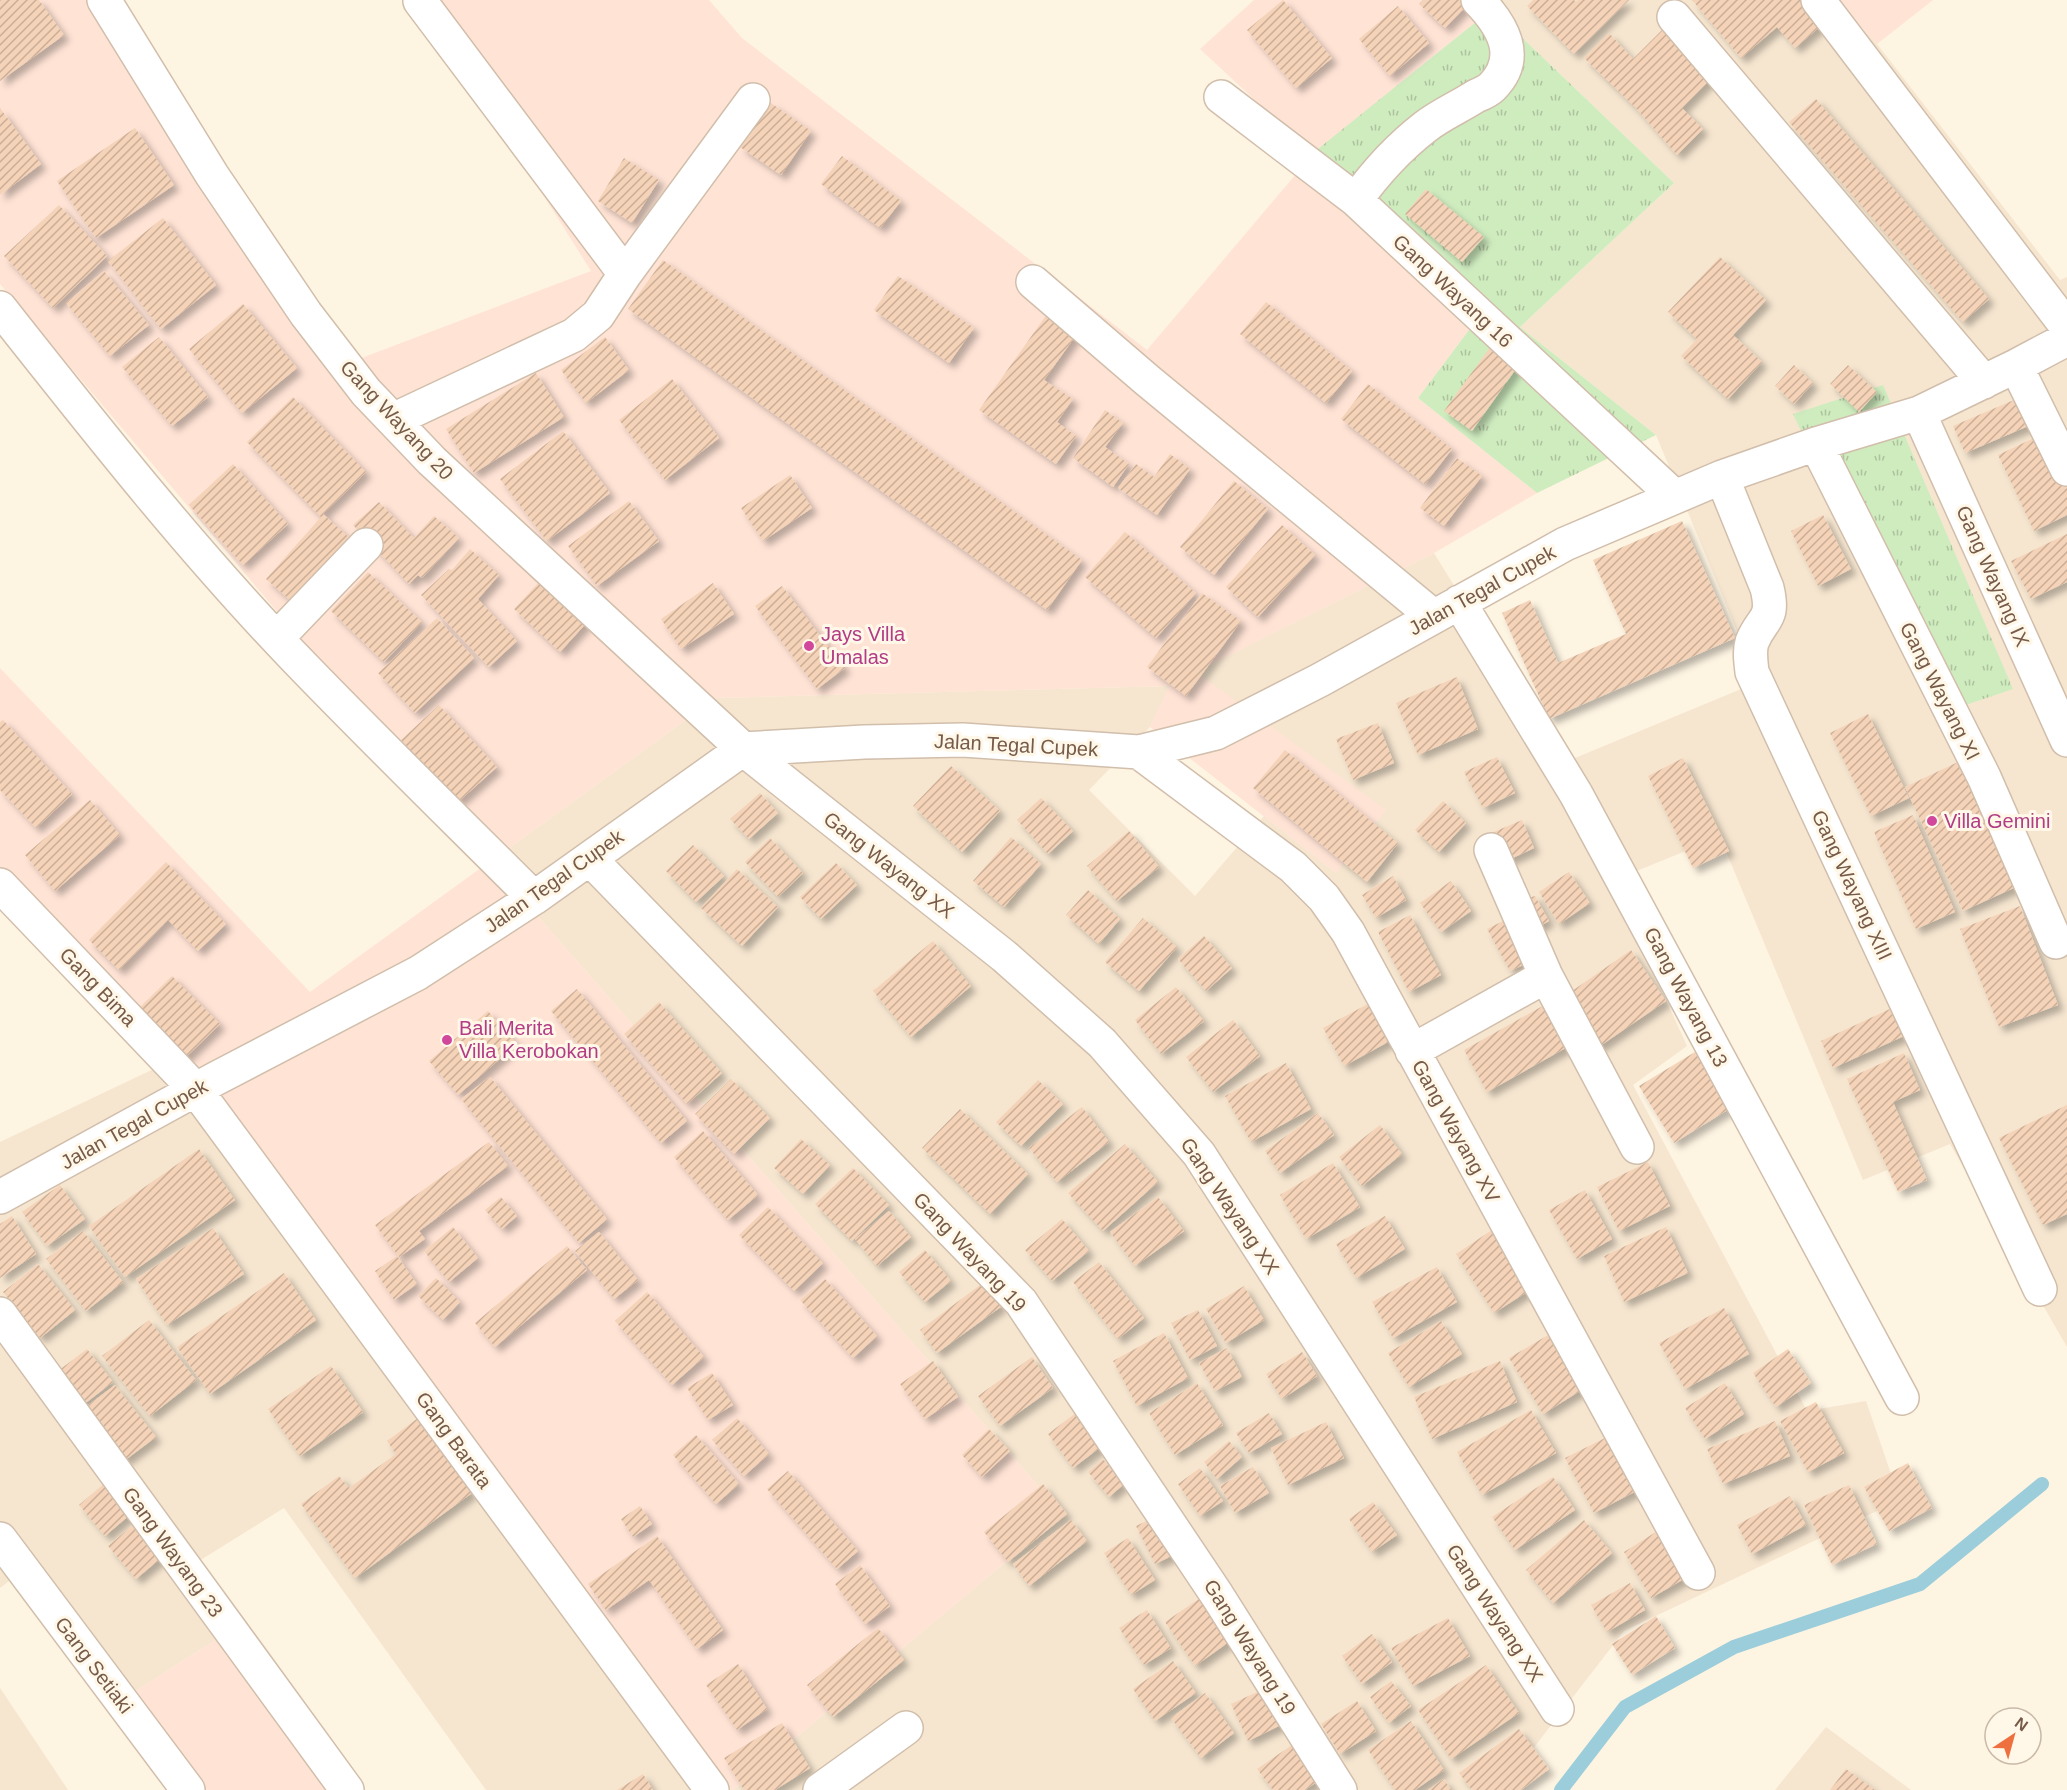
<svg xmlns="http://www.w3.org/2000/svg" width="2067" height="1790" font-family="Arial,sans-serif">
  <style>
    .residential { fill: #f6e6d0 }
    .commercial { fill: #ffe3d5 }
    .grass { fill: url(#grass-tufts) }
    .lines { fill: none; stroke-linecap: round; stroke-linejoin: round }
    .stream { stroke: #9bcddb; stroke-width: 14 }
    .building { fill: url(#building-hatch); filter: url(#shadow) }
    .street-casing { stroke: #d1beab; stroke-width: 36 }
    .street { stroke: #fff; stroke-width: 33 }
    .hotel-dot { fill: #d1479c; stroke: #fff8e9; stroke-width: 2 }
    .labels { text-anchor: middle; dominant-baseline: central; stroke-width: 6; stroke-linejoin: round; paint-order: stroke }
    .street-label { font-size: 20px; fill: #775a47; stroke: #fff8e9 }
    .hotel-label { font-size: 20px; fill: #b23c85; stroke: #fff8e9; text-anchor: start }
  </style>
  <defs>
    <pattern id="grass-tufts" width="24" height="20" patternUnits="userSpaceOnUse" patternTransform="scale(1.5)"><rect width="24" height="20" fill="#cfecbf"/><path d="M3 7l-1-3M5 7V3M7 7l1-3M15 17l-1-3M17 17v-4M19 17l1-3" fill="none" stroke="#adc29d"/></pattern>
    <pattern id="building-hatch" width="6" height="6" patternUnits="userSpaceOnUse" patternTransform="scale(1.5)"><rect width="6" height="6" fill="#f5d3b8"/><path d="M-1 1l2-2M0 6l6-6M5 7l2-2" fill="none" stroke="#cbae97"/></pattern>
    <filter id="shadow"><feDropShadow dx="5.5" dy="5.5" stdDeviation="3" flood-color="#0004"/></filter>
  </defs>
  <rect width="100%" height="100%" fill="#fef4e2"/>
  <path class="residential" d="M1502,0H1836L1877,44L2060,280L2067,277V1347L1950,1144L1863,1180L1720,837L1612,881L1687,1046L1633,1085L1807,1411L1866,1401L1900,1500L1624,1631L1501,1790H733L1063,1514L490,862L716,698L1170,686L1150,727L1089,790L1195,896L1264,816L1336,873L1195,672L1434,553L1563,763L1758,682L1656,435L1520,327L1674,183L1492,9Z
    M162,1065L718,1790H486L284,1508L178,1574L223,1635L131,1694L35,1561L0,1588V1142Z
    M0,1688L68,1790H0Z
    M1826,1727L1911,1790H1775Z"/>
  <path class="commercial" d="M0,0H104L330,370L591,271L421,0H709L742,38L1147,350L1313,154L1200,49L1254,0H1483L1492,9L1314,153L1490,302L1418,398L1537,493L1434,553L1196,672L1386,810L1336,873L1150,727L1169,686L716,698L490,862L1063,1514L733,1790H718L162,1065L0,887V668L310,992L489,862L0,284Z
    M1836,0H1933L1877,44Z
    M223,1635L339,1790H201L131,1694Z"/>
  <path class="grass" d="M1492,9L1674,183L1520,327L1656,435L1537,493L1418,398L1490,302L1313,153Z
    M1883,385L2013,689L1936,715L1793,414Z"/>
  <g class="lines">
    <path class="stream" d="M1561,1790L1625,1707L1734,1647L1920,1584L2042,1484"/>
  </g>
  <path class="building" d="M0,0H39L64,35L0,81Z
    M1283,0L1332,58L1296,88L1247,30Z
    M1423,0H1466L1469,3L1445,28L1419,4Z
    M1533,0H1574L1576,2L1578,0H1629L1574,54L1527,6Z
    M1692,0H1802L1823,24L1795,48L1777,27L1741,58Z
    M1398,6L1429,43L1390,76L1359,39Z
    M1667,25L1716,74L1682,108L1703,129L1677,155L1635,107L1584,58L1609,33L1633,59Z
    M1816,99L1989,299L1963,322L1789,122Z
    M771,103L811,131L781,175L740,147Z
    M0,108L41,164L0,195Z
    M135,128L174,185L96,238L57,181Z
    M842,156L901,201L880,228L821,184Z
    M624,158L659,180L632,223L598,201Z
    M1426,189L1484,237L1462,262L1405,214Z
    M59,205L107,256L53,308L4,256Z
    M163,218L216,285L161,329L108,261Z
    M1720,257L1766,300L1733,335L1762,362L1728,399L1681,356L1697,339L1668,312Z
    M663,260L1082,560L1047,610L628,309Z
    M104,271L149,325L110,356L66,303Z
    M898,276L974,328L949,363L874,310Z
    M1266,302L1352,371L1326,403L1240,334Z
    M243,304L297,368L242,413L189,349Z
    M1050,310L1079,331L1044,380L1073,399L1057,422L1076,436L1056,464L979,410Z
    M159,337L208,397L172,426L122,367Z
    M605,337L629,370L586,403L561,370Z
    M1491,346L1518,366L1472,431L1444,411Z
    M1794,365L1813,383L1794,404L1775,386Z
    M1848,365L1877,392L1859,412L1830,384Z
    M536,373L564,417L474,473L446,429Z
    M672,379L719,438L665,480L619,420Z
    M1368,384L1452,449L1425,484L1341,419Z
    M293,397L366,472L323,514L355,543L298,607L266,579L321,517L247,442Z
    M2021,397L2033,424L1965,453L1953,426Z
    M1105,410L1123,423L1105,447L1129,464L1113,487L1073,458Z
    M563,431L610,493L547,541L500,479Z
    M2044,433L2067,481V515L2034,531L1998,455Z
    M1170,454L1190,469L1157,515L1118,488L1136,464L1154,477Z
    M1457,458L1482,476L1444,526L1420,508Z
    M233,464L288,524L243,565L189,505Z
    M790,475L812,508L763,541L741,508Z
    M1234,481L1268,509L1214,575L1180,547Z
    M629,501L659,541L597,586L568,546Z
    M379,502L414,538L434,516L459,538L422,578L418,575L409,584L353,525Z
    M1823,515L1851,569L1818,586L1791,531Z
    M1682,521L1735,638L1549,719L1502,613L1530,600L1558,663L1626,634L1593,560Z
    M1282,525L1315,555L1258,617L1226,587Z
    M1125,532L1196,593L1156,638L1085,577Z
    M2067,534V582L2031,599L2011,561Z
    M470,549L499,575L478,599L517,641L489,667L421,595L449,569L452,570Z
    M368,572L422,622L384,662L331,611Z
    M544,577L590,619L560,652L514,609Z
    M713,583L734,614L681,649L661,619Z
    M782,586L845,668L817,689L755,606Z
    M1202,593L1241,621L1186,696L1147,667Z
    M437,618L474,658L415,713L378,673Z
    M1457,677L1478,729L1418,755L1396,703Z
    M439,705L497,767L458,802L401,740Z
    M1868,714L1909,798L1871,816L1830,733Z
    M3,720L72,794L36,828L0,790V722Z
    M1378,723L1394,763L1353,780L1336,739Z
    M1285,750L1398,843L1367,882L1253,788Z
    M1497,757L1515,793L1483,808L1464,772Z
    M1683,758L1729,851L1693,868L1648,776Z
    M1958,762L2016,887L1963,911L1905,787Z
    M951,766L1000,811L962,852L913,806Z
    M760,793L778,813L749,839L730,819Z
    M1041,798L1073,831L1048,854L1017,820Z
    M90,800L120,835L55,891L25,855Z
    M1443,801L1466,823L1439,852L1415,830Z
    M1913,815L1955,912L1916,929L1874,832Z
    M1522,820L1534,848L1502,863L1489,834Z
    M1129,831L1159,867L1117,901L1087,866Z
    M1011,837L1041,864L1004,907L973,881Z
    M770,838L803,873L778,897L745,862Z
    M693,845L724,876L696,902L666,871Z
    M166,862L226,924L198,951L168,920L119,970L89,940Z
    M836,863L857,885L821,919L800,897Z
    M737,869L778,907L742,946L701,908Z
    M1569,872L1590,903L1559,924L1539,892Z
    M1393,876L1406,900L1376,918L1362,895Z
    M1451,881L1471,911L1441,932L1420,903Z
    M1088,890L1120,919L1099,944L1066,915Z
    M1535,896L1549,921L1531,931L1519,901Z
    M2020,906L2058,1005L1999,1027L1960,929Z
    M1410,915L1441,975L1409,992L1378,932Z
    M1513,916L1534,960L1510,971L1487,929Z
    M1143,918L1177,947L1139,991L1105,962Z
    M1204,936L1232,968L1206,991L1178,959Z
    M933,941L971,986L911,1037L873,991Z
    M1631,950L1666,1001L1597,1048L1562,998Z
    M172,976L220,1024L184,1059L136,1011Z
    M1176,987L1204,1021L1161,1054L1135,1020Z
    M577,989L687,1121L661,1143L551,1011Z
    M1381,997L1401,1035L1344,1066L1323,1028Z
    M659,1002L722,1073L687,1104L624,1034Z
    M1548,1003L1571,1045L1487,1092L1464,1050Z
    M1892,1008L1904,1036L1833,1068L1821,1041Z
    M488,1011L517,1044L458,1095L429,1061Z
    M1233,1020L1260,1056L1213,1092L1186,1057Z
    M1695,1052L1729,1109L1674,1143L1639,1086Z
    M1904,1053L1920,1090L1893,1102L1927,1180L1898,1192L1847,1079Z
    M1286,1063L1311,1109L1251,1142L1225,1096Z
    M490,1077L607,1219L579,1243L461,1099Z
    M731,1079L770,1118L734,1154L695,1114Z
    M1038,1080L1063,1104L1021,1146L996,1122Z
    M2067,1105V1214L2043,1225L1999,1138Z
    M1082,1107L1109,1142L1057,1182L1029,1148Z
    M960,1109L1028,1174L990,1214L922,1148Z
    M1318,1113L1334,1135L1280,1173L1265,1151Z
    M1380,1125L1402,1154L1362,1186L1339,1157Z
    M703,1131L758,1195L728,1220L674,1157Z
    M801,1139L830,1165L803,1194L774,1168Z
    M489,1142L508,1166L419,1231L425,1239L399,1257L375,1225Z
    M1125,1144L1158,1182L1103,1231L1068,1193Z
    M199,1149L235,1200L125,1277L89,1226Z
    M1648,1162L1670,1206L1619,1231L1597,1187Z
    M1333,1163L1360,1207L1306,1239L1280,1195Z
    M853,1168L889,1205L852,1241L815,1204Z
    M60,1185L85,1219L47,1246L22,1212Z
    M1585,1190L1612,1239L1577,1259L1549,1210Z
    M501,1197L517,1216L502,1229L485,1210Z
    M1158,1197L1184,1231L1135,1266L1110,1232Z
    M768,1207L823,1263L794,1291L739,1235Z
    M889,1211L911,1237L877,1266L855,1239Z
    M12,1216L36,1254L0,1278V1224Z
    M1385,1216L1405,1249L1356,1278L1336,1244Z
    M1062,1219L1089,1251L1052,1281L1025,1250Z
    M453,1227L478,1258L449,1282L424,1251Z
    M1666,1227L1688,1273L1624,1302L1604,1256Z
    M213,1228L244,1274L167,1325L136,1279Z
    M1492,1230L1530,1290L1494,1313L1456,1254Z
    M83,1231L123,1282L86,1311L46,1259Z
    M599,1232L638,1280L614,1299L575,1251Z
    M567,1246L587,1270L495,1347L475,1323Z
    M925,1250L951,1281L925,1302L899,1272Z
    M397,1256L417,1284L394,1300L375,1271Z
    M1099,1262L1144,1318L1118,1339L1073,1282Z
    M38,1264L75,1310L40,1338L3,1292Z
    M1437,1267L1457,1302L1393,1338L1372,1302Z
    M284,1273L316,1320L210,1394L177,1347Z
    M436,1278L460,1302L443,1320L418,1296Z
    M825,1279L877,1336L853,1358L800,1300Z
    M984,1282L1002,1306L937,1353L920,1330Z
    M1244,1286L1264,1320L1226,1343L1206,1309Z
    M647,1292L704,1357L672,1385L615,1321Z
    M1724,1308L1749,1354L1685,1389L1659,1343Z
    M1198,1310L1217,1346L1190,1360L1171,1323Z
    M149,1320L196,1380L150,1416L102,1356Z
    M1441,1321L1462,1354L1409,1387L1388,1353Z
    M1555,1331L1588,1386L1543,1414L1509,1358Z
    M1164,1333L1188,1378L1137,1406L1113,1361Z
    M1227,1348L1242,1377L1215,1391L1199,1363Z
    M87,1349L113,1382L79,1408L54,1374Z
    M1788,1349L1811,1383L1776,1407L1753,1373Z
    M1302,1352L1317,1376L1282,1399L1266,1374Z
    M1032,1357L1053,1388L1000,1426L978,1396Z
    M933,1361L958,1397L925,1419L900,1384Z
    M1500,1361L1517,1402L1432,1439L1414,1397Z
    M331,1366L363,1412L300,1456L268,1409Z
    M712,1373L733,1405L708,1420L687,1388Z
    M1197,1383L1223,1425L1175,1455L1149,1413Z
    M1725,1383L1744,1414L1705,1439L1685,1408Z
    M115,1385L156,1437L124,1461L83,1409Z
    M1816,1402L1844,1453L1808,1472L1780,1421Z
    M1081,1409L1106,1443L1073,1468L1048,1434Z
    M1531,1410L1556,1453L1482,1495L1457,1452Z
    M1269,1413L1282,1434L1249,1453L1236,1433Z
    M418,1418L472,1493L355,1578L301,1504L339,1476L349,1488L396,1454L387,1441Z
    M737,1418L769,1454L744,1476L712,1440Z
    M1775,1421L1790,1456L1723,1484L1707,1449Z
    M1326,1422L1344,1458L1288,1485L1271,1448Z
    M989,1429L1010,1451L982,1477L962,1455Z
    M696,1435L739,1484L716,1504L673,1455Z
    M1611,1435L1640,1489L1594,1513L1565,1458Z
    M1229,1441L1242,1457L1217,1479L1204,1462Z
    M1103,1459L1124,1484L1109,1497L1088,1472Z
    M1908,1463L1932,1508L1889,1531L1864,1487Z
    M1253,1467L1269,1493L1235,1513L1220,1486Z
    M1200,1468L1223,1501L1200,1516L1178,1484Z
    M788,1471L858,1551L837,1569L767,1489Z
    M1553,1477L1575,1510L1515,1550L1492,1517Z
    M106,1482L132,1513L105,1536L79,1505Z
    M1043,1484L1067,1514L1008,1562L984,1532Z
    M1849,1485L1877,1544L1832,1565L1804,1505Z
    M1790,1496L1806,1525L1752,1554L1737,1525Z
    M1373,1502L1397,1535L1372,1552L1349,1519Z
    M640,1506L652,1524L633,1537L621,1519Z
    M1161,1514L1180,1552L1155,1564L1136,1526Z
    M139,1520L167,1553L136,1579L108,1546Z
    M1071,1520L1087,1541L1029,1586L1013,1564Z
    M1584,1520L1612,1553L1553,1603L1526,1570Z
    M1667,1525L1696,1572L1651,1598L1624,1552Z
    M657,1536L723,1630L697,1649L649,1580L606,1610L588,1584Z
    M1128,1538L1155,1580L1131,1595L1104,1553Z
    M860,1565L890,1606L865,1624L835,1584Z
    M1630,1583L1645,1610L1607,1632L1591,1605Z
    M1206,1594L1236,1637L1195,1666L1165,1622Z
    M1147,1610L1171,1648L1144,1665L1119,1628Z
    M1656,1616L1675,1648L1632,1675L1612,1644Z
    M1448,1618L1470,1656L1413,1686L1391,1648Z
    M878,1628L904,1660L833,1717L807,1685Z
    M1372,1634L1392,1662L1362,1684L1342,1656Z
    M1173,1661L1196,1693L1155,1721L1133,1689Z
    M738,1664L767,1709L737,1730L706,1685Z
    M1486,1665L1519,1713L1451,1759L1418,1710Z
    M1391,1681L1411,1706L1389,1723L1370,1697Z
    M1266,1688L1283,1724L1248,1741L1231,1704Z
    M1205,1693L1234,1733L1201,1758L1171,1718Z
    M1357,1701L1376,1731L1340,1754L1321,1724Z
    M1411,1721L1444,1770L1415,1790H1395L1368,1750Z
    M782,1723L810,1768L775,1790H744L724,1758Z
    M1519,1729L1549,1769L1521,1790H1472L1459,1773Z
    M1292,1745L1318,1781L1305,1790H1273L1257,1769Z
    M1846,1769L1875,1790H1830Z
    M643,1774L653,1790H617Z
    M1444,1779L1451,1790H1428Z"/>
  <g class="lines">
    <g class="street-casing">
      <path id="street" d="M104,0L212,175L306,314L366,392L432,461L743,749L1004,956L1102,1043L1199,1154L1557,1709
        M1818,0L2067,327
        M420,1L625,274
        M1674,17L1984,382
        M1221,97L1356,200L1675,497
        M1356,200C1376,172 1398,148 1425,127C1440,115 1459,107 1476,96C1481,94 1488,91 1492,87C1522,57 1502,25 1478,0
        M1033,282L1147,380L1433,616
        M0,308C95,428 190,549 296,659C374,740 454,818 534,898
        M2016,366L2067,469
        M1919,413L2067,740
        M393,420L574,335L598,315L625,274L753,100
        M1816,444L1984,777L2056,942
        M1722,477L1767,588C1775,621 1762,617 1752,642C1749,652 1751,662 1752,672L2040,1289
        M1459,602L1576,794L1902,1398
        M277,638L366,545
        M1139,752L1293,867L1324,898L1348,932L1698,1573
        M1491,850L1546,976L1637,1147
        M590,859L1021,1302L1217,1595L1340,1790
        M0,885L196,1090L712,1790
        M1412,1051L1546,976
        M0,1197L215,1079L418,973L534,898L743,749L864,742L963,740L1139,752L1216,733L1320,680L1565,544L1722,477L1816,444L1919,413L2016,366L2067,339
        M0,1314L347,1790
        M0,1539L188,1790
        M820,1790L906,1728"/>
    </g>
    <use href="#street" class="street"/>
  </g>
  <g class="hotel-dot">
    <circle cx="809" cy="646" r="6"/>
    <circle cx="1932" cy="821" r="6"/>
    <circle cx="447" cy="1040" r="6"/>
  </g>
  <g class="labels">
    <g class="street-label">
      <text transform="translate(1453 291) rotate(43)">Gang Wayang 16</text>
      <text transform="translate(397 420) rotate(47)">Gang Wayang 20</text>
      <text transform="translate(1993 576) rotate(66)">Gang Wayang IX</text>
      <text transform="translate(1482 590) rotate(-29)">Jalan Tegal Cupek</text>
      <text transform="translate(1940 691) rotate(63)">Gang Wayang XI</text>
      <text transform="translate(1016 745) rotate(3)">Jalan Tegal Cupek</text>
      <text transform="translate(889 865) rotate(38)">Gang Wayang XX</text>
      <text transform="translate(554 881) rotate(-35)">Jalan Tegal Cupek</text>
      <text transform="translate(1852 885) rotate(65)">Gang Wayang XIII</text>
      <text transform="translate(98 987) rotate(46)">Gang Bima</text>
      <text transform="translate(1686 997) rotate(62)">Gang Wayang 13</text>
      <text transform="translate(134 1124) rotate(-29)">Jalan Tegal Cupek</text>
      <text transform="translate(1456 1131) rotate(61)">Gang Wayang XV</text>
      <text transform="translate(1230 1206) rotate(56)">Gang Wayang XX</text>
      <text transform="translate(970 1252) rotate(47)">Gang Wayang 19</text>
      <text transform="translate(454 1440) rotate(54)">Gang Barata</text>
      <text transform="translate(173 1552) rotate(54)">Gang Wayang 23</text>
      <text transform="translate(1495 1613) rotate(57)">Gang Wayang XX</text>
      <text transform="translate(1250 1647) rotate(58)">Gang Wayang 19</text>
      <text transform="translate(94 1665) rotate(53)">Gang Setiaki</text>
    </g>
    <g class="hotel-label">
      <text x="821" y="634">Jays Villa<tspan x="821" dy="23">Umalas</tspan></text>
      <text x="1944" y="821">Villa Gemini</text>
      <text x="459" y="1028">Bali Merita<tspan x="459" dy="23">Villa Kerobokan</tspan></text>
    </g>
  </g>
  <g transform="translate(2013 1736) rotate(36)"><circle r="28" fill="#fff8e9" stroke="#c9b9a8" stroke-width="1.5"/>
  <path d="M0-4.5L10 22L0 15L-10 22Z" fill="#ef703f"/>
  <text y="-9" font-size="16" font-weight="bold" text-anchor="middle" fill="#775a47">N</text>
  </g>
</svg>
